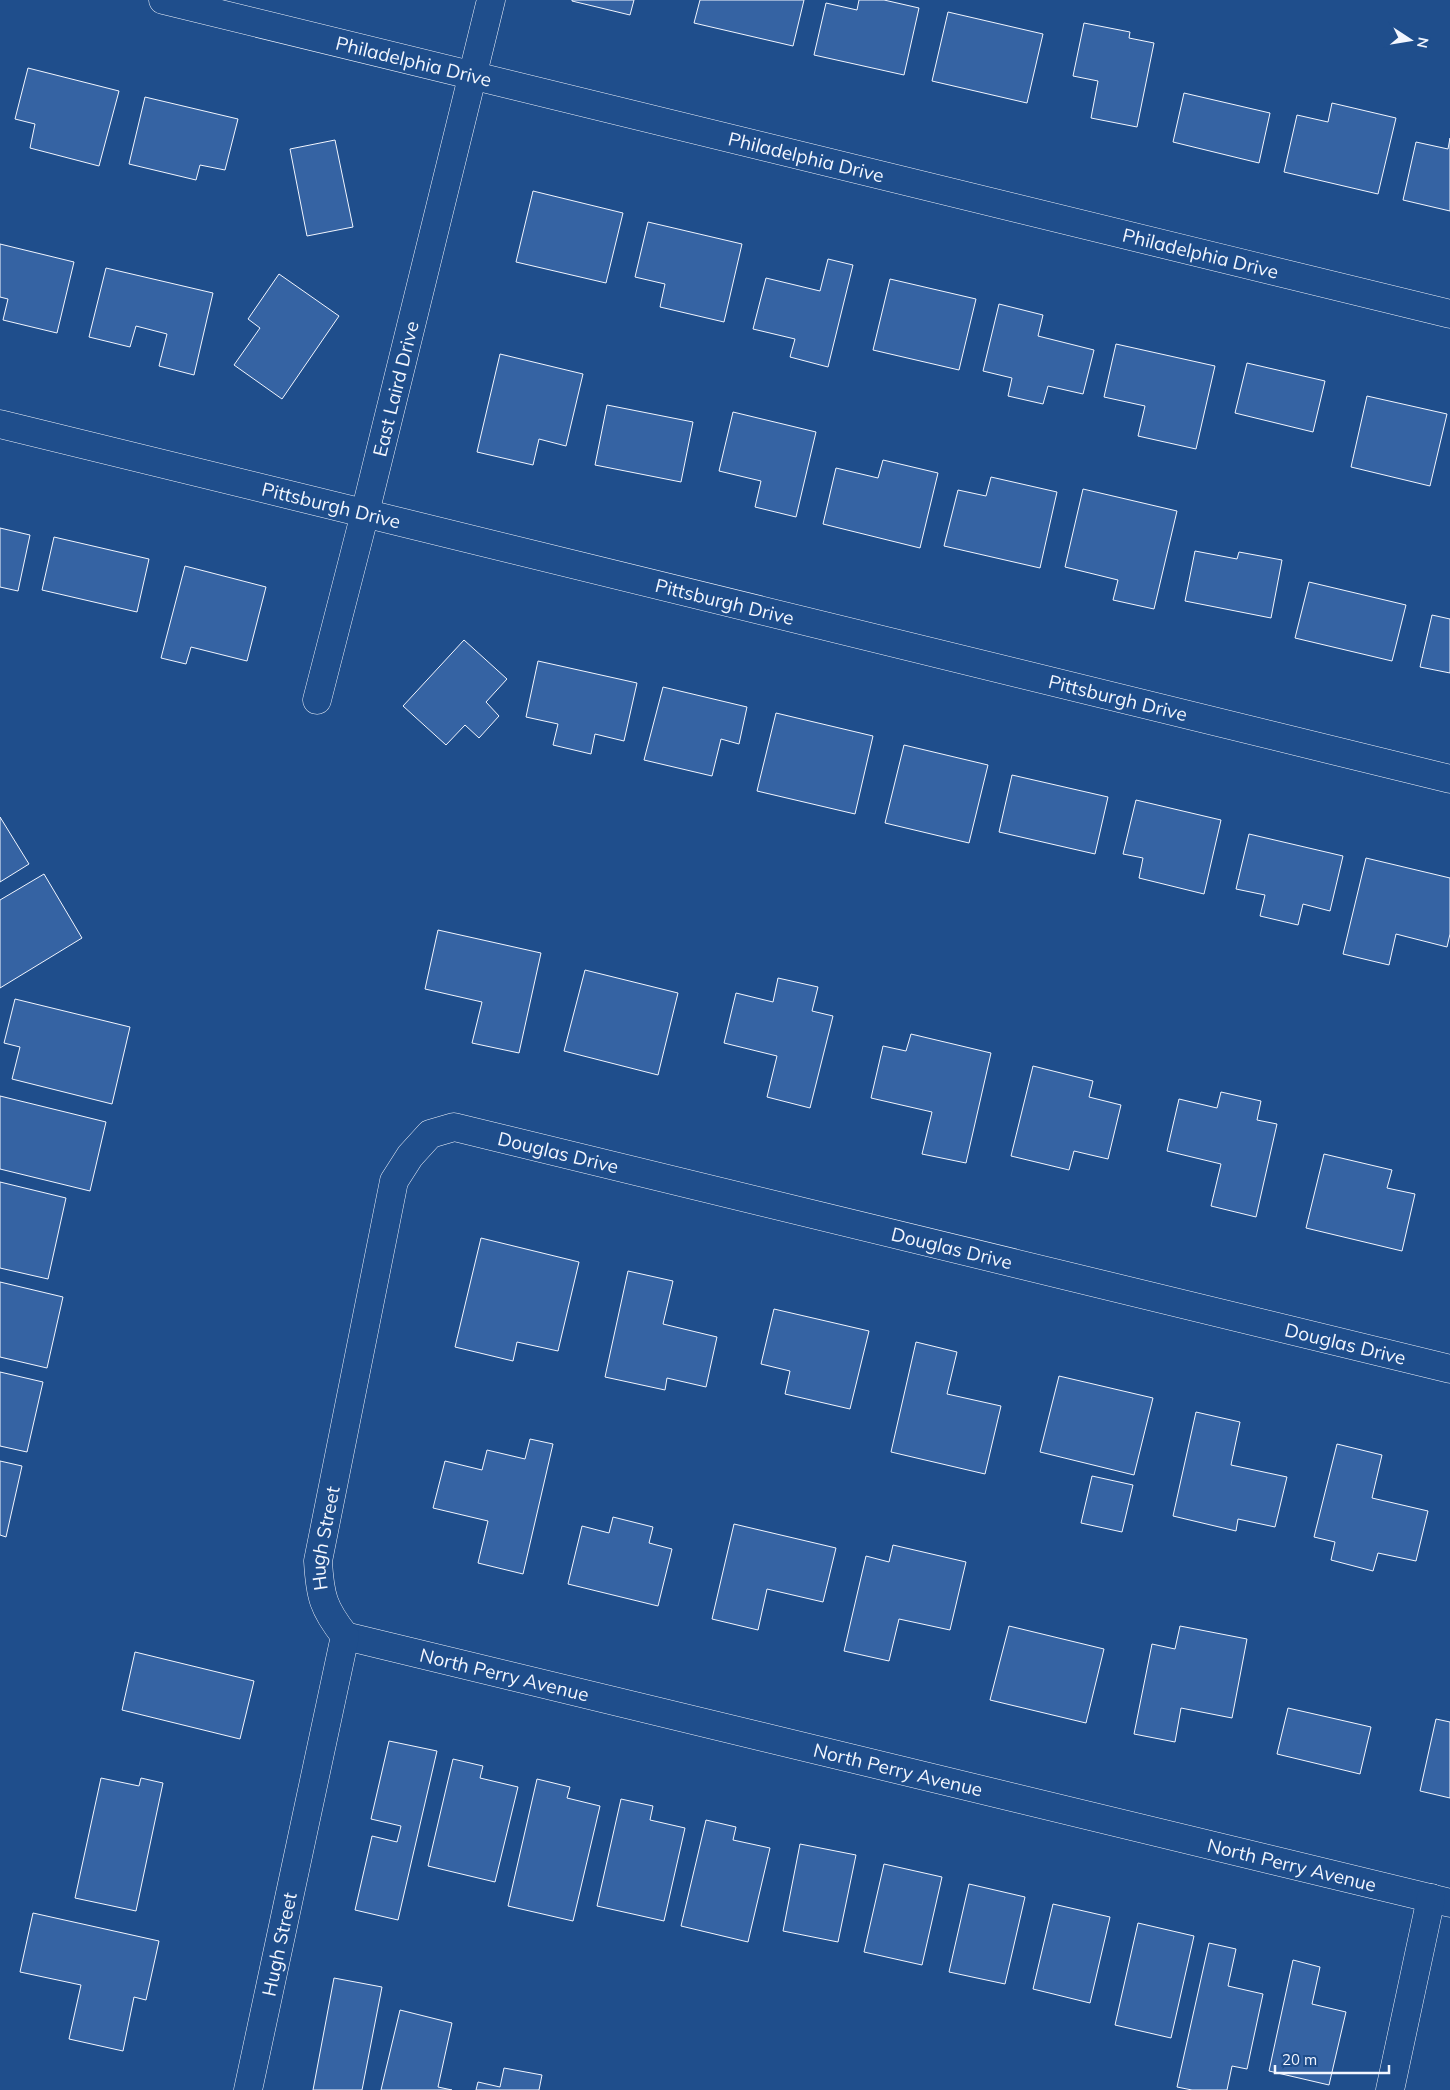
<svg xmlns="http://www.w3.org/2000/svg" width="1450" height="2090" font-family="Mulish,sans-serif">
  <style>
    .building { fill: #3563a3; stroke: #f2f6ff }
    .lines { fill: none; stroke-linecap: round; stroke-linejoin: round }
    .minor-casing { stroke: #f2f6ff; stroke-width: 29 }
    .minor { stroke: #1f4e8c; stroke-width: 28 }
    .labels { text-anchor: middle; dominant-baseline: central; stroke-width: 4; stroke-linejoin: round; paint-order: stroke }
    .street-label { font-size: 19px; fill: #f2f6ff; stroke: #1f4e8c }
  </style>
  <rect width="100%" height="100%" fill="#1f4e8c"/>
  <path class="building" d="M572,0H634L630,15L572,1Z
    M700,0H804L793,46L694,23Z
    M859,0H884L919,8L904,75L814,55L826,3L857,10Z
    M948,12L1043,34L1027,103L932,81Z
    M1084,23L1130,32L1129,38L1154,43L1137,127L1091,118L1098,81L1073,76Z
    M28,68L119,91L99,166L30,148L35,124L15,119Z
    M1184,93L1270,113L1259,163L1173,142Z
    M145,97L238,119L225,170L200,165L196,180L129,164Z
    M1332,103L1396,118L1378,194L1284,172L1297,115L1328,122Z
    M1450,138V211L1403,200L1416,142L1448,149Z
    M335,140L353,227L307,236L290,149Z
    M533,191L623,213L606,283L516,262Z
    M648,222L742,244L724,322L660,307L665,284L635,277Z
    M0,244L74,262L57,333L3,320L8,299L0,297Z
    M828,259L853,265L828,367L790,357L795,339L753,329L766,278L820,291Z
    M106,268L213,293L194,375L159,366L167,334L136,326L130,347L89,337Z
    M279,274L339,316L282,399L234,365L260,328L248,319Z
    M890,279L976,299L959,370L873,350Z
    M999,304L1043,315L1038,336L1094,350L1083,394L1048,386L1043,404L1008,396L1012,378L983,371Z
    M1116,344L1215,366L1196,449L1138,436L1145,406L1104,397Z
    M500,354L583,374L566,446L539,439L533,465L477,452Z
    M1247,363L1325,381L1313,432L1235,413Z
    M1367,396L1447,414L1430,486L1351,467Z
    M607,405L693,422L681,482L595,465Z
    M733,412L816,432L796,517L755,507L761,481L719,471Z
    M883,460L938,473L920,548L823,524L836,468L878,478Z
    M991,477L1057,492L1040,568L944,546L958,490L986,496Z
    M1083,489L1177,511L1154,609L1113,600L1118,580L1065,567Z
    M0,528L30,535L18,591L0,587Z
    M54,537L149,559L137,612L42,590Z
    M1195,551L1237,559L1239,552L1282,560L1271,618L1185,601Z
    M185,566L266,587L247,661L191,647L186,664L161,658Z
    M1309,582L1406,605L1392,661L1295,638Z
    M1432,615L1450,619V673L1420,667Z
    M464,640L507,679L486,702L499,716L479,738L465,725L446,745L403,706Z
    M538,661L637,683L624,741L595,734L591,754L553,745L558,724L526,717Z
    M663,687L747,707L739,744L721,739L712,776L644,760Z
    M776,713L873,736L855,814L757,791Z
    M904,745L988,765L969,843L885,823Z
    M1012,775L1108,797L1095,854L999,832Z
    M1136,800L1221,820L1204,894L1139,878L1143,858L1123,854Z
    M0,817L29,864L0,882Z
    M1249,834L1343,856L1330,911L1303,904L1298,925L1260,916L1265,895L1236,889Z
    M1366,858L1450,878V934L1447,947L1396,934L1389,965L1343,954Z
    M44,874L82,938L0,988V900Z
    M438,930L541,953L519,1053L472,1043L482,1002L425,989Z
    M585,970L678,993L658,1075L564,1051Z
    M778,978L818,987L812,1011L833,1016L810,1108L767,1097L777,1056L724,1043L736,993L773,1002Z
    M15,999L130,1027L112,1104L12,1079L20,1047L4,1043Z
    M911,1034L991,1053L966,1163L922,1154L932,1112L871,1098L883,1046L906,1051Z
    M1033,1066L1093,1081L1089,1097L1121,1105L1108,1159L1074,1151L1069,1170L1011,1156Z
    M1221,1092L1261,1101L1257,1120L1277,1124L1256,1217L1211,1206L1221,1164L1167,1151L1179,1099L1217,1108Z
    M0,1096L106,1122L90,1191L0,1169Z
    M1324,1154L1392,1170L1387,1188L1415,1194L1402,1251L1306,1228Z
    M0,1182L66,1198L48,1279L0,1268Z
    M481,1238L579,1262L558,1351L517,1342L513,1361L455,1347Z
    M628,1271L673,1281L663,1324L717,1337L706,1387L667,1378L665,1390L605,1377Z
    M0,1282L63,1297L47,1368L0,1357Z
    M774,1309L869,1331L850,1409L785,1394L790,1371L761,1364Z
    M916,1342L957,1352L947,1394L1001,1406L985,1474L891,1452Z
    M0,1372L43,1382L27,1452L0,1446Z
    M1059,1376L1153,1398L1134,1475L1040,1452Z
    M1196,1412L1240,1422L1231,1465L1287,1477L1275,1527L1238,1519L1236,1531L1173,1516Z
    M530,1439L553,1444L523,1574L478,1563L488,1521L433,1508L445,1461L482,1470L487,1450L525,1459Z
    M1337,1444L1382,1455L1372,1498L1428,1511L1416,1561L1378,1553L1373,1571L1331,1560L1335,1542L1314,1537Z
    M0,1461L22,1466L6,1537L0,1535Z
    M1092,1476L1133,1485L1122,1532L1081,1523Z
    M613,1517L653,1527L649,1543L672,1549L658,1606L568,1584L582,1526L609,1533Z
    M734,1524L836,1548L823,1602L767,1589L758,1630L712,1619Z
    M893,1545L966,1562L950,1630L899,1619L889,1661L844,1651L866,1556L889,1562Z
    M1009,1626L1104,1649L1086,1723L990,1700Z
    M1180,1626L1247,1639L1232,1718L1181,1708L1175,1742L1134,1734L1152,1644L1175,1649Z
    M135,1652L254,1681L240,1739L122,1710Z
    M1288,1708L1371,1727L1360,1774L1277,1754Z
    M1436,1719L1450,1722V1798L1420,1791Z
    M389,1741L437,1751L398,1920L355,1910L372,1836L397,1842L401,1826L371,1819Z
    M453,1759L483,1766L480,1778L518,1787L495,1882L428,1866Z
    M101,1778L139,1786L141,1778L163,1783L136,1911L75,1898Z
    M537,1779L570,1787L567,1798L600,1806L573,1921L508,1906Z
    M621,1799L653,1806L650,1820L685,1828L664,1921L597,1906Z
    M706,1820L736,1827L733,1840L770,1848L748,1942L681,1926Z
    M800,1844L856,1855L838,1942L783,1931Z
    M884,1864L942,1877L922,1965L864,1952Z
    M969,1884L1025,1897L1005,1984L949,1972Z
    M1053,1904L1110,1917L1090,2003L1033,1989Z
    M33,1913L159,1941L146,2000L134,1997L123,2051L69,2039L81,1985L20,1972Z
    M1138,1923L1194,1936L1171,2038L1115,2025Z
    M1209,1943L1236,1949L1228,1986L1263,1994L1247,2069L1232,2066L1227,2090H1192L1177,2087Z
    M1293,1960L1320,1967L1312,2004L1346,2012L1329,2085L1269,2071Z
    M334,1978L382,1987L362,2090H313Z
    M400,2010L452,2023L438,2087L452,2090H381Z
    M504,2068L542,2075L539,2090H476L478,2082L500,2087Z"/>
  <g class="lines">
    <g class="minor-casing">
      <g id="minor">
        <path id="s1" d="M163,0L1450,314"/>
        <path id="s2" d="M0,424L1450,779"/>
        <path id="s3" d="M317,700L365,513L491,0"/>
        <path id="s4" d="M345,1636L1450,1903"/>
        <path id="s5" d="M248,2090L345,1636C323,1608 320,1596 318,1561L394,1181L410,1156L430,1134L454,1127L1450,1369"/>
        <path d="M1390,2090L1431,1898"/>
      </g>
    </g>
    <use href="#minor" class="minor"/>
  </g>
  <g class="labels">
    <g class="street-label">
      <text stroke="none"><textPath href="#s1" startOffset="258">Philadelphia Drive</textPath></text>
      <text stroke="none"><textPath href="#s1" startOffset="662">Philadelphia Drive</textPath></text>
      <text stroke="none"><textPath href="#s1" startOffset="1068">Philadelphia Drive</textPath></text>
      <text stroke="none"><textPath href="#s3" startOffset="321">East Laird Drive</textPath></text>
      <text stroke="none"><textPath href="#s2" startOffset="341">Pittsburgh Drive</textPath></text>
      <text stroke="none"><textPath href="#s2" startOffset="746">Pittsburgh Drive</textPath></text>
      <text stroke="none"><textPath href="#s2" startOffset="1151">Pittsburgh Drive</textPath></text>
      <text stroke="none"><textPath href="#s5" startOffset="1125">Douglas Drive</textPath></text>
      <text stroke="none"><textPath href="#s5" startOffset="1530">Douglas Drive</textPath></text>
      <text stroke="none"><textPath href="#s5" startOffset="1935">Douglas Drive</textPath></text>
      <text stroke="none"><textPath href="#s5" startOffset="569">Hugh Street</textPath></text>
      <text stroke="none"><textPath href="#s4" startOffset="164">North Perry Avenue</textPath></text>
      <text stroke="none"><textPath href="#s4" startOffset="569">North Perry Avenue</textPath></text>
      <text stroke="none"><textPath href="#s4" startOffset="974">North Perry Avenue</textPath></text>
      <text stroke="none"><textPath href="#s5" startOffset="149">Hugh Street</textPath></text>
    </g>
  </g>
  <g transform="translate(1410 40) rotate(102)" stroke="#1f4e8c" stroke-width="4" paint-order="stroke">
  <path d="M0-4L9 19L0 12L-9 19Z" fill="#f2f6ff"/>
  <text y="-8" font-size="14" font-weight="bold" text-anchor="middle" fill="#f2f6ff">N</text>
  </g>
  <path d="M1275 2065v8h114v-8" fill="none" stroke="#f2f6ff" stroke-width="2.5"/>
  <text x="1282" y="2065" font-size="15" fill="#f2f6ff" stroke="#1f4e8c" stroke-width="4" paint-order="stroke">20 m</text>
</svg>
